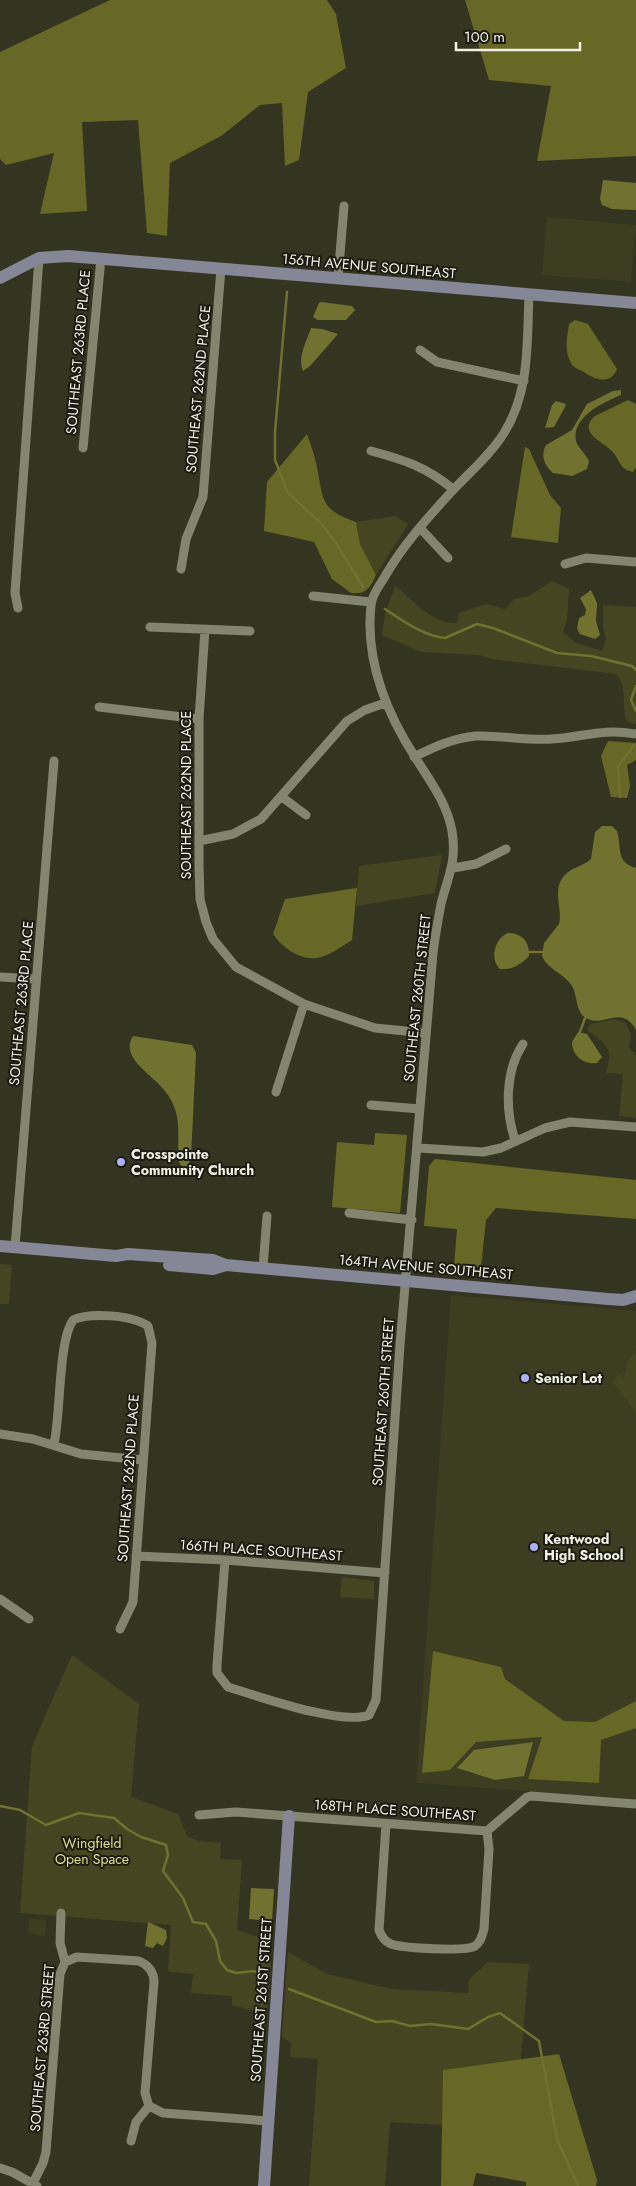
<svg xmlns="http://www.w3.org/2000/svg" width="636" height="2186" font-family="Jost,sans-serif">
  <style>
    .built { fill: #3c3d21 }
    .green { fill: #454522 }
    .forest { fill: #686826 }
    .water { fill: #717130 }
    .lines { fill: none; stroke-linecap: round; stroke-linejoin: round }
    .stream { stroke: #717130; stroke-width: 2.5 }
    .street { stroke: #84856e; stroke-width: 9 }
    .secondary { stroke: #858696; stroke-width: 12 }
    .poi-dot { fill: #aab0fb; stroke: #1b1b12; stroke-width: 2 }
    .labels { text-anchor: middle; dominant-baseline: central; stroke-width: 4; stroke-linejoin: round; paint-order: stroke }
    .street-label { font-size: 14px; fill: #f0f1e4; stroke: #1b1b12 }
    .poi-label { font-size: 14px; font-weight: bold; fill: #f0f1e4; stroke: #1b1b12; text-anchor: start }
    .park-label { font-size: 14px; fill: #dfe081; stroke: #1b1b12 }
  </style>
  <rect width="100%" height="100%" fill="#343520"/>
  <path class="built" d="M547,217L636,225L631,282L542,275Z
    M451,1295L636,1311V1799L416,1783Z
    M29,1919L46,1920L45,1936L28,1934Z"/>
  <path class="green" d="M395,516L408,524L376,575L360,544L356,522Z
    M552,581L569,589L567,620L563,632L576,643L602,651L606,639L603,627V605L636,607V724L627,722C620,704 629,690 616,674L492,659L479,655L421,652L382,635L385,614L395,586C413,600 433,625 457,623L459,613L486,604L505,609L514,599L529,596Z
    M442,855L435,893L356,906L359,866Z
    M614,1019L625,1023L631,1034L629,1047L636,1056V1118L619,1116L623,1074L606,1073C613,1048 608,1045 588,1031L587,1028L591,1024Z
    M0,1264L12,1265L9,1304H0Z
    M636,1349V1413L612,1381L620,1374L624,1379L627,1364Z
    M342,1577L374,1581V1599L340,1597Z
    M72,1655L139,1704L131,1797L178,1814L187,1836L198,1841L221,1843L220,1859L242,1860L237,1930L272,1942L267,2015L232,2005V1996L191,1993L193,1974L168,1972L171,1925L20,1913L32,1746Z
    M288,1952L327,1974L392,1989L468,1993L469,1979L488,1962L529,1964L515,2129L390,2122L385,2186H309L318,2059L290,2057L291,2043L282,2037Z"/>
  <path class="forest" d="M110,0H327L336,14L346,68L308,92L299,160L285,166L282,103L260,105L221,136L170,163L167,236L147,233L138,120L82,122L87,211L40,214L54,153L6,165L0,159V52Z
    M465,0H636V156L537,161L551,86L489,80Z
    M575,320L588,324L617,369C610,386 594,379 584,372C579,369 573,368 571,363C564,351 567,337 569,324Z
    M628,400L636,404V467L633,472C619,469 620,460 612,451C602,441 577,432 595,416Z
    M307,434C310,443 314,453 316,463C324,498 318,509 356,522L360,544L376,575C370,588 366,595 351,593L332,579L314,542L264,531L267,482Z
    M525,447L529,449L550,495L561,508L558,543L511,537Z
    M608,741L636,743V760L627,765L630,786L627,798L611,797L601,756Z
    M357,888L352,940C342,946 328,957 316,958C299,960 282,947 273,934L285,899Z
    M375,1133L407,1135L400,1213L332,1207L337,1142L374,1145Z
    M435,1159L636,1180V1219L496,1208L486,1220L481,1267L454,1266L457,1229L424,1226L429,1166Z
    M433,1651L501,1667L505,1679L564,1721L595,1722L636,1701V1728L601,1740L599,1783L528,1779L542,1737L476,1742L450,1770L422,1773Z
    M559,2054L597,2180L596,2186H526V2182L476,2173L473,2186H441L443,2070Z"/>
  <path class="water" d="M603,180L636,183V210L612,209L602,205L600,199Z
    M321,302L352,306L355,310L346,320H318L313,317L319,303Z
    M311,328L322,329L338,334L310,366L303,371C297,358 307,340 311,328Z
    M621,390V395C604,402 571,417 576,441C578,448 586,454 589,461L587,469L572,476L553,473C545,466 540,456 546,445L572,430L587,404L613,391Z
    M556,401L566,404L565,407L554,427L545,428L552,405Z
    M591,590L597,603L596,621L600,635L595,639L580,634L577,629L579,618L585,615L586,609L580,598Z
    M602,826H612L617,831C622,847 615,862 636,868V1030C622,1004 604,1027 588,1019C575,1014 578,996 572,986C565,974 547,969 542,956L544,943L559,924C563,908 551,889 565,875C572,867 584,866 591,859L595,832Z
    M508,933C522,933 530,942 529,956C522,964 512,970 500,969C489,959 495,938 508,933Z
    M578,1032L587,1034L602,1057L597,1063C583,1065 572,1055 572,1042Z
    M133,1036L192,1045L196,1053L191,1158L187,1168L182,1167L179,1162C176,1134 184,1115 165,1091C153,1075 119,1058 133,1036Z
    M533,1742L524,1776L495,1780L457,1768L474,1750Z
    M251,1888L274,1889L272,1921L249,1919Z
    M148,1922L166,1930L167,1938L163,1946L157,1943L153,1948L145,1946Z"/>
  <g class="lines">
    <path class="stream" d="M287,292L275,432V460L288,493L320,522L336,543L363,587
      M385,609C402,620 423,636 445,638L477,624L493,628L557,653L591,656L632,666L636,670
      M636,686L631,700L636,711
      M620,797L618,766L634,745
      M529,952H542
      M580,1032L585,1018
      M0,1806L20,1810L46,1825L79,1813L114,1818L127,1829L141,1837L166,1845L168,1855L163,1871L183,1898L193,1922L206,1924L216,1941L220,1961L227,1970L236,1973L254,1971L268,1978
      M289,1989L376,2022L392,2021L410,2026L431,2024L468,2029L488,2017L500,2013L539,2041L557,2139L578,2186"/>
    <path class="street" d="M338,278L344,206
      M420,350L437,362L524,381
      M83,448L101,258
      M371,451C405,460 426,467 453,489
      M420,528L448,558
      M565,564L586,558L636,562
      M181,569L186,539L203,497L221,268
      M313,596L371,602
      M18,608L15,593L39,258
      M150,627L250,631
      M205,629L199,719V866L200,899L206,922L213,939L236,967L304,1004L375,1028L426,1033
      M99,707L199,719
      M414,757C434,747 453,738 476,736C501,735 527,741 552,739C585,737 601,728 636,734
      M282,797L306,815
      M199,841L233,834L261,819L347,721L365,710L385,703
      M453,868L476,864L506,849
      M0,977L36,979
      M276,1092L304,1004
      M371,1105L420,1109
      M515,1140C505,1110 505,1071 523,1044
      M418,1148L483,1152L501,1148L545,1128L570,1122L636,1127
      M349,1213L412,1220
      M15,1247L54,761
      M263,1268L267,1216
      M0,1434L33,1439L81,1454L143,1460
      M54,1444C61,1413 58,1342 73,1320C90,1312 132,1315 148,1326L152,1343L133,1602L120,1629
      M136,1556L225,1560L385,1573
      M225,1560L217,1665V1673L228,1687C258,1696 342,1726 369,1715L376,1700L400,1345L433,953C435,937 438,920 441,904C448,876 457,862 452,831C447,803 430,781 415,757C386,712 365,660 371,605C372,595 379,586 384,578C402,546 429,516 454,489C471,471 491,454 504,433C530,392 527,341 529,294
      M0,1599L29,1619
      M199,1815L236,1812L487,1831L527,1797L531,1796L636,1804
      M386,1824L379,1930C381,1936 384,1941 391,1944C402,1948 466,1952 475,1946C481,1942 482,1936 484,1929L489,1849L487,1831
      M65,1962L77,1957L139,1961C148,1965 154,1972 154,1982L145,2093L149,2106L136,2122L131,2141
      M149,2106L163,2113L268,2121
      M0,2168L12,2172L37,2186
      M33,2183L43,2163L46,2152L60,1974L65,1962L60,1943L61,1913"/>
    <path class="secondary" d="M0,278L39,258L68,256L636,303
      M0,1246L116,1256L128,1254L213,1260L226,1265L608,1299L623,1300L636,1296
      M169,1265L213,1269L226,1265
      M264,2186L289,1816"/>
  </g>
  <g class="poi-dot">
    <circle cx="121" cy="1162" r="5"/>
    <circle cx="525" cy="1378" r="5"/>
    <circle cx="534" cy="1547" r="5"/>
  </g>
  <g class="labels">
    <g class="street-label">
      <text transform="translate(369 266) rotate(5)">156TH AVENUE SOUTHEAST</text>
      <text transform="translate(78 352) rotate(-85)">SOUTHEAST 263RD PLACE</text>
      <text transform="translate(198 389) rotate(-85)">SOUTHEAST 262ND PLACE</text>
      <text transform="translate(186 795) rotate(-90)">SOUTHEAST 262ND PLACE</text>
      <text transform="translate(417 998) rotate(-84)">SOUTHEAST 260TH STREET</text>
      <text transform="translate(21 1003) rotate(-85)">SOUTHEAST 263RD PLACE</text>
      <text transform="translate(426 1267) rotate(5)">164TH AVENUE SOUTHEAST</text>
      <text transform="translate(383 1402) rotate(-86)">SOUTHEAST 260TH STREET</text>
      <text transform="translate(128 1478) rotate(-86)">SOUTHEAST 262ND PLACE</text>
      <text transform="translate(261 1550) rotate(4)">166TH PLACE SOUTHEAST</text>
      <text transform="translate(395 1810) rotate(4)">168TH PLACE SOUTHEAST</text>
      <text transform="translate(261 2000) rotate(-86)">SOUTHEAST 261ST STREET</text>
      <text transform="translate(42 2048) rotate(-85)">SOUTHEAST 263RD STREET</text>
    </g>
    <g class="poi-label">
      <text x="131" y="1154">Crosspointe<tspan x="131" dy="16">Community Church</tspan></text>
      <text x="535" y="1378">Senior Lot</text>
      <text x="544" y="1539">Kentwood<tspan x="544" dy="16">High School</tspan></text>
    </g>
    <g class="park-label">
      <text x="92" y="1843">Wingfield<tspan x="92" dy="16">Open Space</tspan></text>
    </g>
  </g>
  <path d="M456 42v8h124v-8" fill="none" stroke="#f0f1e4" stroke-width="2.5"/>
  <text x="464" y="42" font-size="15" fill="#f0f1e4" stroke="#1b1b12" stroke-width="4" paint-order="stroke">100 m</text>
</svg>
